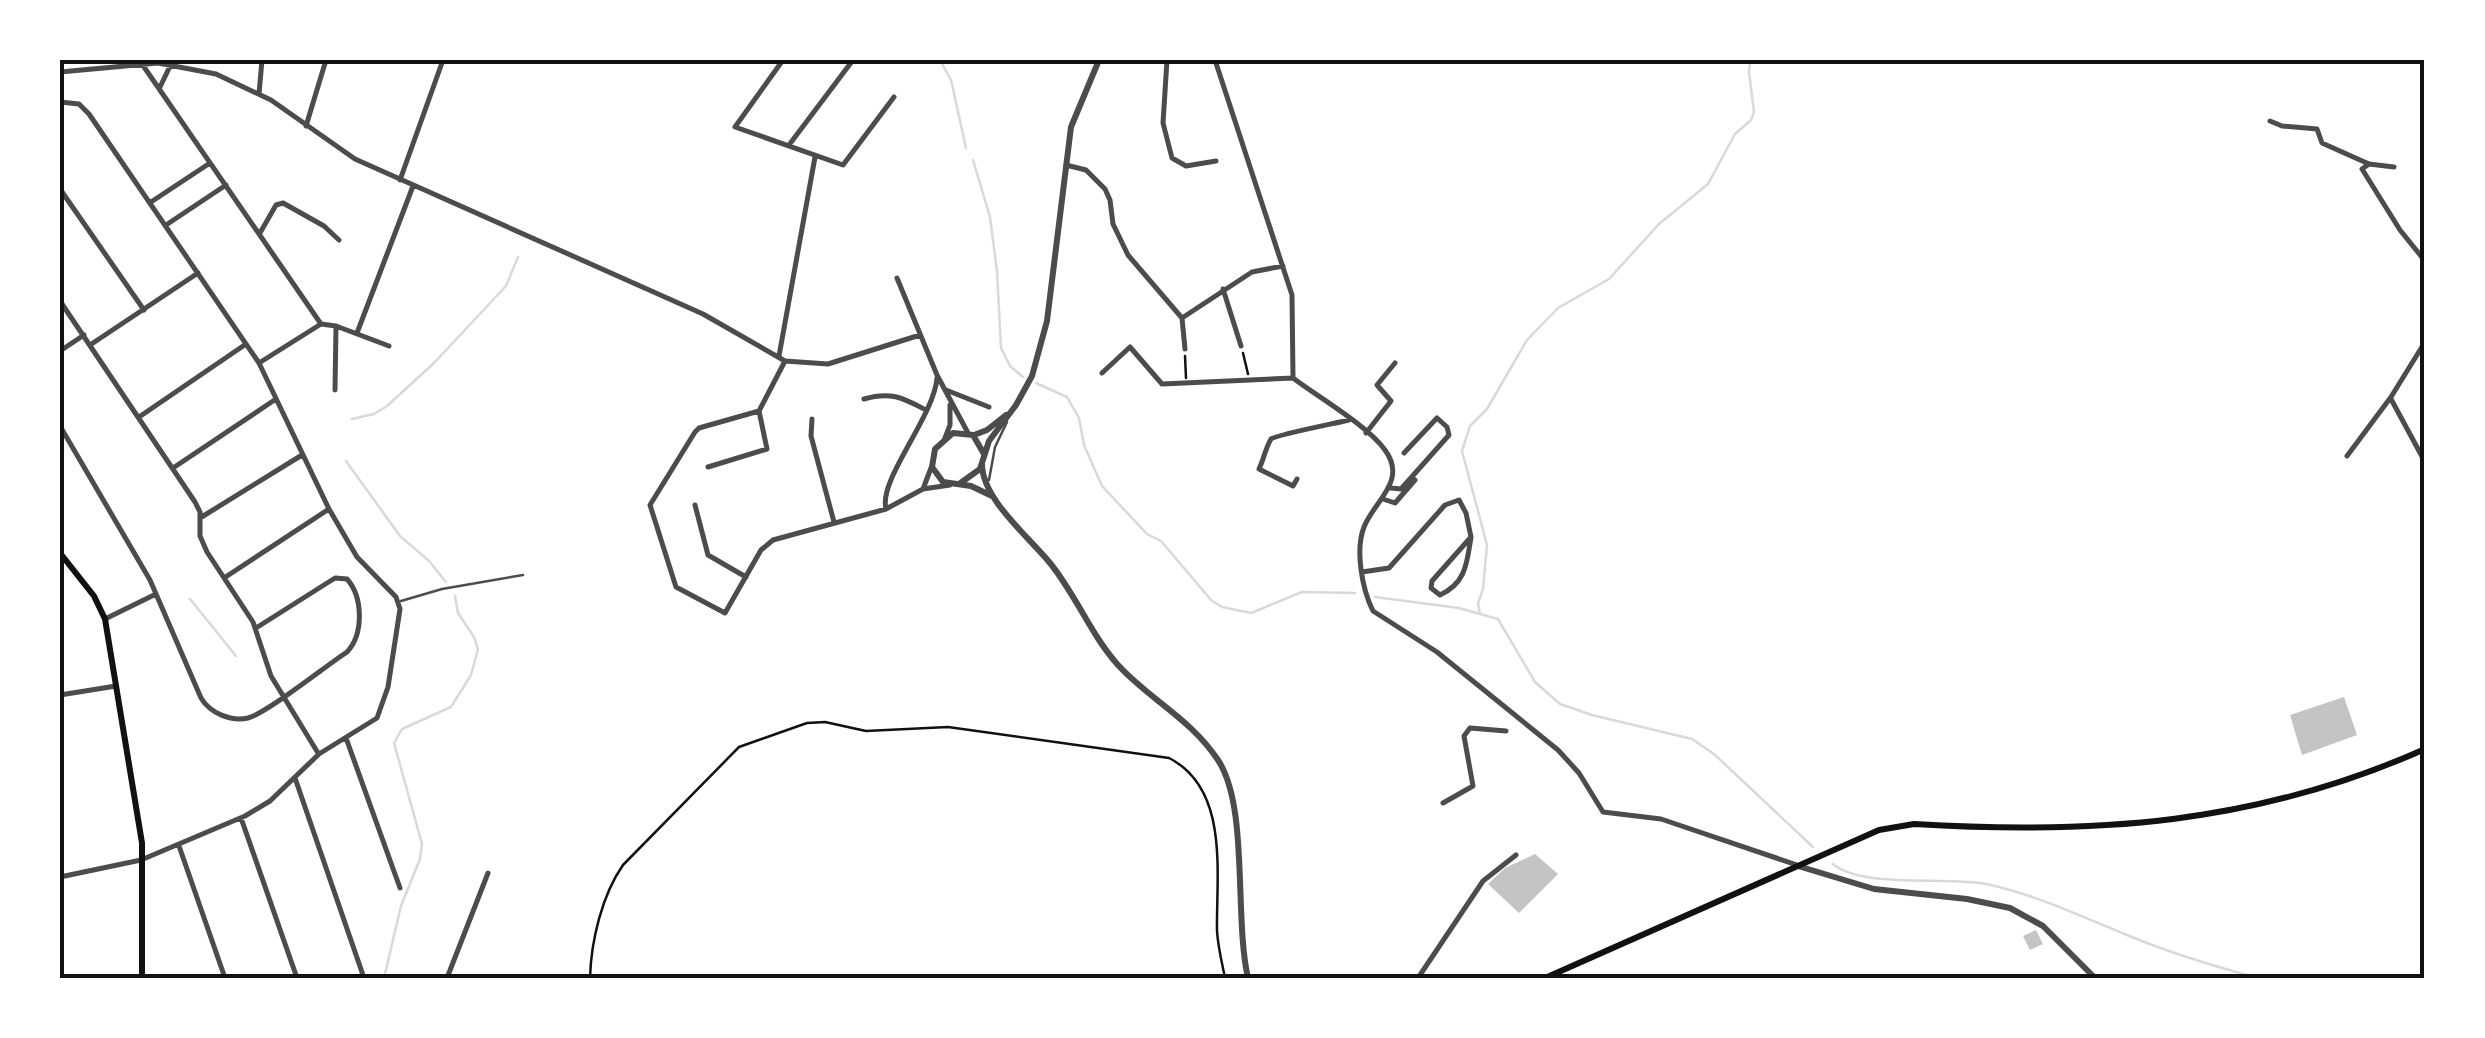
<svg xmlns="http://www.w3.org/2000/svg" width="2485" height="1038" font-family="'Open Sans',sans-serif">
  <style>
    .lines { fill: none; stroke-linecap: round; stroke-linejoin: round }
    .stream { stroke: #d9d9d9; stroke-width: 2.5 }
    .building { fill: #c4c4c4 }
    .path { stroke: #111; stroke-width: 2.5 }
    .service { stroke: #4c4c4c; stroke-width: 2.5 }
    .minor { stroke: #4c4c4c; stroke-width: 5 }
    .tertiary { stroke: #4c4c4c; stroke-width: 6 }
    .secondary { stroke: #111; stroke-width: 6 }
    .neatline { fill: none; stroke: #111; stroke-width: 4 }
  </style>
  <rect width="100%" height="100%" fill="#fff"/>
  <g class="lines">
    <path class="stream" d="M940,60L951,80L966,148
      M973,160L990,217L997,271L1001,348L1010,366L1023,377
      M1036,383L1067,397L1079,418L1084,445L1102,486L1147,534L1161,541L1211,600L1222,607L1251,613L1302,592L1355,593
      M352,419L374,414L387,406L434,363L506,286L518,257
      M346,461L400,536L429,561L446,582
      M1375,597L1459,608L1498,619L1535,682L1560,704L1592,715L1692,739L1714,754L1813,847
      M190,599L236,656
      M1480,614L1478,603L1483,589L1487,545L1462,451L1470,426L1487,409L1527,340L1558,308L1609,279L1659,224L1708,184L1735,134L1751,120L1754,112L1749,72L1750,60
      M1833,864C1865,890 1950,875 1991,885C2038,896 2083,917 2127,935C2170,953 2213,966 2258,978
      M384,978L401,906L420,859L422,844L394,743L402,729L451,707L471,675L478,649L474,637L458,613L455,596"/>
  </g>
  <path class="building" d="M2344,697L2357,735L2302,755L2290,715Z
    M1535,854L1558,874L1519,913L1488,884L1505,868Z
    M2036,930L2043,944L2030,950L2023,936Z"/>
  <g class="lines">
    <path class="path" d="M1243,353L1248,374
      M1185,356L1186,378
      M590,978C591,941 602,895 623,865L739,747L807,723L825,722L866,731L948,727L1169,758C1230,789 1216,875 1217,931C1218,947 1222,963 1225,978"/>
    <path class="service" d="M989,480L995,447L1007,422
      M401,601L442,589L523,575"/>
    <path class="minor" d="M783,60L735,127L843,165L894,97
      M1167,60L1163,123L1172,158L1186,166L1216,161
      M1215,60L1292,295L1293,378
      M142,64L321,324
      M60,72L158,63L216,74L271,100L355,159L703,314L785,361
      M160,87L173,60
      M259,94L262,60
      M60,102L79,104L89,114L259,363L329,509L357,557L396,597L400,609L388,687L377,718L319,754L270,801L245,816L141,860L60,877
      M2270,121L2282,126L2317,129L2322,143L2369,164L2394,167
      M306,126L326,60
      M789,145L853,60
      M2369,164L2362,169L2400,230L2425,261
      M1066,165L1086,170L1105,189L1110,200L1113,224L1128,255L1182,318L1185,349
      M400,180L443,60
      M60,189L144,310
      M151,202L210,163
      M166,225L226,185
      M260,233L276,205L283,203L324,226L339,240
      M897,278L937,375L968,433
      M1223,289L1241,346
      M60,301L195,502L200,512V536L207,552L253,622L271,676L318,753
      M1182,318L1252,272L1283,266
      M357,333L413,186
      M920,335L828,364L785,361L759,411L699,428L695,432L650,505L676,587L725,613L761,550L773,540L886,509L923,489L950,485
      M90,345L198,273
      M60,351L84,335
      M779,356L815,157
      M259,363L321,324L336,326L389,346
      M1102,373L1130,347L1162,384L1293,378
      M1293,378C1318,397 1368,426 1385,450C1408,481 1374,501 1364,527C1355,550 1362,589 1373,611L1437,652L1558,750L1579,773L1603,812L1661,819L1797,865
      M335,390L336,326
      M946,390L989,407
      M864,399C891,391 903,398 926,410
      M2391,399L2425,462
      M139,417L246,344
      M812,419L811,436L834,522
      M60,426L150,580L201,698C210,713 231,722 248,718C267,713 327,665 347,652C364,634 363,597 347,579L335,578L256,628
      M1366,433L1391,401L1377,385L1395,363
      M945,438L950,425V405
      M2347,456L2391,397L2425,342
      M708,467L767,449L759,411
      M173,468L276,399
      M1297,479L1293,486L1259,469C1263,461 1266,447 1271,439C1275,435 1337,423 1349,420
      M1391,488L1401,489L1449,435L1447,427L1437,418L1404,453
      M923,489L931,468
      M1383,499L1395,503L1415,480
      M695,505L708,555L746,577
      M886,509C878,480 934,417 937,378
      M200,518L302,455
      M1362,572L1389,568L1445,505L1459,500L1466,513L1471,537L1432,581L1431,588L1440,595C1466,583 1467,563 1471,537
      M224,578L329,509
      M105,619L156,594
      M60,695L116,686
      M346,738L400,888
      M295,778L364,978
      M1443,803L1473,786L1464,736L1470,728L1506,731
      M241,818L297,978
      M179,846L225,978
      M447,978L488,873
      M1418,978L1483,881L1516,855"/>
    <path class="tertiary" d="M974,435L987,430L1006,415
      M984,454L973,435L953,433L935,449L932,467L943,482L971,486L992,496
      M982,464C982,499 1029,537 1050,563C1076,595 1091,635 1118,665C1150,700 1190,718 1218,760C1249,807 1234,917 1248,978
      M959,484L980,469L989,441L1016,405L1032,376L1047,321L1071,127L1099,60
      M1798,866L1874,889L1967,899L2010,908L2043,926L2095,978"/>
    <path class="secondary" d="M60,553L94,596L105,619L142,843V978
      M1545,978L1879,830L1914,824C2096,835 2257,824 2425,749"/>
  </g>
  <rect width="2485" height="1038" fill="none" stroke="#ffffff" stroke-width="125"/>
  <rect x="62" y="62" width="2360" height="914" class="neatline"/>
</svg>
